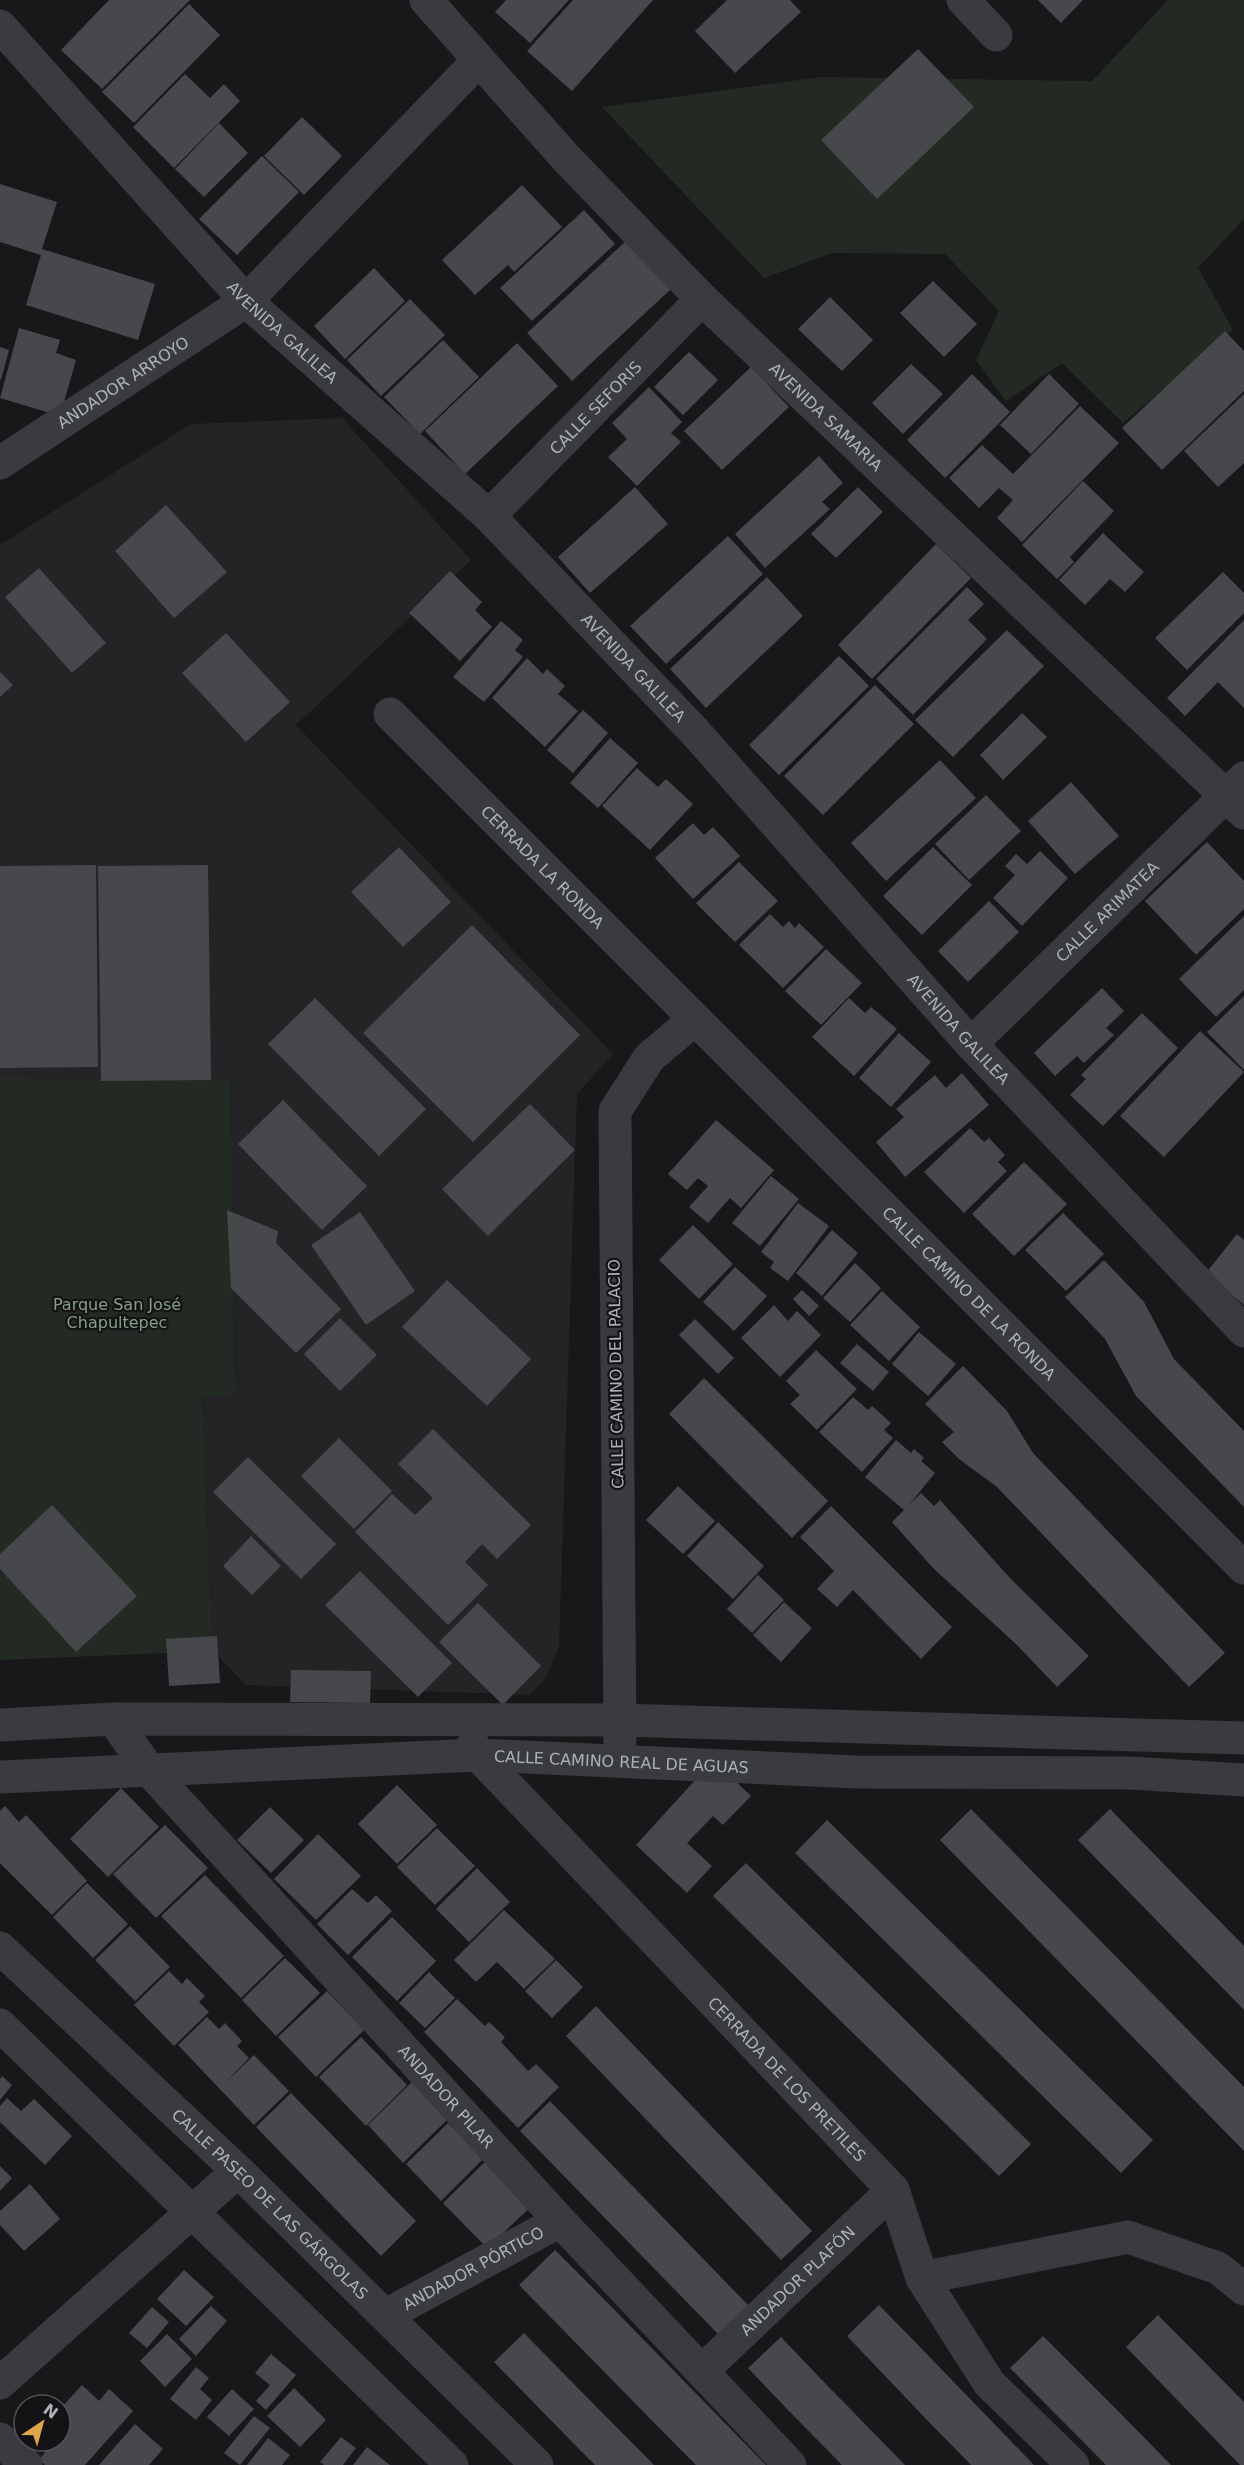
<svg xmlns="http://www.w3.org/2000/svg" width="1244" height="2465" font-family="'DejaVu Sans',sans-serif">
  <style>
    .built { fill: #242427 }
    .green { fill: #232a23 }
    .building { fill: #47484c }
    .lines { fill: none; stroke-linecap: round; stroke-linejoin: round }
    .minor { stroke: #3a3b3f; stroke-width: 33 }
    .labels { text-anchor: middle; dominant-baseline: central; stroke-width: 4.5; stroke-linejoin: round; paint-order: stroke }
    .street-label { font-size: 16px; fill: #acb0b8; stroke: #131315 }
    .park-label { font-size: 16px; fill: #85a185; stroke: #131315 }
  </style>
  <rect width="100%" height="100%" fill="#18181a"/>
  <path class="built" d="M342,418L471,560L296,725L613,1054L577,1094L559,1647L545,1679L529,1695L246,1685L213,1651L202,1396H235L231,1079L0,1077V545L191,424Z"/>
  <path class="green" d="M1168,0H1244V219L1198,268L1233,330L1123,423L1062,363L1006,401L976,360L999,311L945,254L832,253L764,278L602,107L821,77L1092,81Z
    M0,1077L231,1079L235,1396H202L213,1651L0,1660Z"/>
  <path class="building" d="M109,0H190L102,89L61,50Z
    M506,0H569L530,43L495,12Z
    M573,0H653L572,91L527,51Z
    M727,0H790L801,12L735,73L695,31Z
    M1038,0H1083L1061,23Z
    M189,4L220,35L134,123L102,92Z
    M918,49L974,107L877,199L821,140Z
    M185,74L210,98L224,84L240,101L174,168L133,127Z
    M302,117L342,156L304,195L264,156Z
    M219,123L248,153L204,197L175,169Z
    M262,156L299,192L237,255L199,219Z
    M0,184L57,202L42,249L155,284L138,340L26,305L41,255L0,242Z
    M522,185L562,227L514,272L508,265L475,295L442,260Z
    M584,210L615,244L532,321L500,288Z
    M626,241L671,289L572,381L527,333Z
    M374,268L405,301L345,359L314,326Z
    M933,281L977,324L944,357L900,313Z
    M830,297L873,340L842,371L798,329Z
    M410,299L445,335L381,396L347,360Z
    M19,328L60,340L56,353L76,360L60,416L0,398Z
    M1225,331L1244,351V391L1162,470L1122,428Z
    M443,340L479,377L420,434L384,397Z
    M517,343L558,386L465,474L425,431Z
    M0,347L9,350L1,380L0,379Z
    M689,352L718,380L683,415L654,387Z
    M911,364L943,394L903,434L872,403Z
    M751,367L789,407L722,470L684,431Z
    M972,374L1010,412L945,478L907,440Z
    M1049,374L1079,404L1031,454L1000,425Z
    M649,387L682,422L671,433L681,442L637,486L608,457L627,439L612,423Z
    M1244,394V463L1218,487L1184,451Z
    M1080,406L1119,443L1022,542L997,518L1013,500L999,488L979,508L949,478L982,445L1013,474Z
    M819,456L843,483L822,502L830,509L765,568L735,534Z
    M1083,481L1114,511L1070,557L1074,562L1057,579L1022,545Z
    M635,487L668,524L590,593L558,557Z
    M858,487L883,512L836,558L811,534Z
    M166,505L227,572L174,618L115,551Z
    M1103,533L1144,572L1125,592L1110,579L1085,605L1059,580Z
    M728,536L763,574L666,664L630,626Z
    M936,544L971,578L872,679L838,645Z
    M39,568L106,643L72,673L5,597Z
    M450,571L482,602L475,610L492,627L460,661L409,613Z
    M1223,572L1244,593V613L1187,670L1155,638Z
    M767,577L803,616L706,708L670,669Z
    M967,587L984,604L968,620L987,639L913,715L876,679Z
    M1244,620V708L1218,682L1185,716L1167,698Z
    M501,621L523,640L515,650L523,657L484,702L453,677Z
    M1007,630L1044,666L953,757L915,720Z
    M226,633L290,702L246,742L182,673Z
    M839,656L869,686L779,775L749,745Z
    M527,658L543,674L547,669L565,686L558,694L578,711L545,747L492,698Z
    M0,672L13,685L0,697Z
    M875,685L914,724L823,815L784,776Z
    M583,710L608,733L573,773L547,750Z
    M1022,713L1047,737L1003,780L980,755Z
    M610,738L638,763L598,808L570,783Z
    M940,760L976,798L886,881L851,843Z
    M637,768L658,787L666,779L693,804L650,850L602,806Z
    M1071,782L1119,836L1075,874L1028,821Z
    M986,795L1021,831L969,880L935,844Z
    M693,823L704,835L713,827L740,856L693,899L655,858Z
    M1207,842L1244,881V909L1196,955L1145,901Z
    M399,847L451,902L403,947L351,892Z
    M933,847L972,885L922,935L883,896Z
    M1040,851L1068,878L1022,926L993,898L1015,875L1005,866L1016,854L1027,864Z
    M739,862L778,901L735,942L696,903Z
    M96,865L98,1067L0,1068V866Z
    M208,865L211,1080L101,1081L98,866Z
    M989,901L1019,932L968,982L938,951Z
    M770,914L783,927L789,921L795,928L799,923L824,947L783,988L739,945Z
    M1244,916V990L1216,1017L1179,979Z
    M472,925L580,1035L473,1142L363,1033Z
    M826,949L862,983L821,1025L785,991Z
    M1102,988L1124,1011L1106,1028L1114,1035L1084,1063L1077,1056L1055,1076L1034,1053Z
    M1244,996V1070L1207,1032Z
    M315,998L426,1109L379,1156L268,1044Z
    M849,998L865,1013L871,1007L897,1029L854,1076L812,1037Z
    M1142,1013L1178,1048L1103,1126L1070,1095L1086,1079L1081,1075Z
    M1200,1031L1244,1072L1164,1157L1120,1116Z
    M899,1033L931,1062L891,1107L859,1078Z
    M962,1073L989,1105L905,1177L876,1142L904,1117L896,1109L935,1075L946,1088Z
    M283,1100L367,1186L322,1230L238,1144Z
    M530,1104L575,1150L488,1236L442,1189Z
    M716,1120L774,1170L741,1208L730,1198L708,1223L689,1207L708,1186L698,1178L687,1190L668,1174Z
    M970,1128L984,1142L989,1138L1005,1155L998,1162L1007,1171L964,1213L924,1172Z
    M1024,1162L1067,1204L1014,1256L972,1214Z
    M771,1176L799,1199L760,1246L732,1223Z
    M798,1203L829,1226L788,1281L770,1268L774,1262L761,1252Z
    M227,1210L278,1231L276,1243L341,1309L296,1353L231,1288Z
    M360,1212L415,1291L366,1325L311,1245Z
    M1063,1213L1104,1254L1066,1291L1025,1250Z
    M693,1225L733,1264L699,1299L659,1260Z
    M832,1230L858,1253L822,1296L796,1273Z
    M1237,1234L1244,1240V1305L1206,1273Z
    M1104,1260L1144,1302L1174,1359L1244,1431V1507L1136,1396L1105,1339L1065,1297Z
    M855,1263L881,1288L850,1322L823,1298Z
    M735,1267L767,1296L734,1331L703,1302Z
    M447,1280L531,1359L487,1406L402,1327Z
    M802,1290L819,1306L809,1316L793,1299Z
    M882,1291L920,1327L889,1361L850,1325Z
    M774,1305L788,1321L797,1311L821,1335L780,1377L741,1338Z
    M340,1318L377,1355L340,1391L304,1354Z
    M695,1319L734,1358L718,1374L679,1335Z
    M919,1332L956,1364L928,1396L892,1364Z
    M857,1344L889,1372L873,1391L840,1363Z
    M816,1350L857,1389L817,1430L790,1404L800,1395L786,1381Z
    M963,1366L1007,1411L1033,1453L1225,1653L1189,1687L997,1487L959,1459L942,1442L954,1432L925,1404Z
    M704,1378L828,1501L792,1538L669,1414Z
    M853,1397L868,1410L872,1406L891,1423L884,1430L893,1438L862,1472L819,1432Z
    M433,1429L531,1525L497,1559L482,1544L465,1562L488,1585L448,1625L355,1532L392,1494L415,1515L433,1498L398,1464Z
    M339,1438L392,1491L354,1529L301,1476Z
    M896,1440L911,1453L914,1449L924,1458L921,1461L935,1473L909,1505L921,1493L934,1506L940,1500L1009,1577L1089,1656L1057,1687L1017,1645L933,1568L892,1522L904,1510L865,1477Z
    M248,1457L336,1544L301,1579L213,1492Z
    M678,1486L715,1521L683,1554L646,1520Z
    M52,1505L137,1596L76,1652L0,1569V1554Z
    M831,1506L952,1627L921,1659L853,1590L837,1607L817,1589L834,1571L800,1537Z
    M718,1522L764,1566L733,1599L687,1556Z
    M251,1536L281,1566L252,1595L223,1566Z
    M360,1571L452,1663L418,1697L325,1605Z
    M758,1575L784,1600L752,1633L727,1609Z
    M784,1602L812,1628L781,1662L753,1635Z
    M478,1603L541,1666L503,1705L439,1642Z
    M217,1636L220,1683L169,1686L166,1639Z
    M291,1670L371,1671L370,1703L290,1702Z
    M697,1778L733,1779L751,1796L723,1825L713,1816L687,1843L712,1866L687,1893L636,1845Z
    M397,1785L437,1825L397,1864L358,1824Z
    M121,1788L159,1827L108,1877L70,1839Z
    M5,1806L19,1822L26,1815L87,1881L52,1915L0,1863V1811Z
    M270,1807L304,1840L271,1873L237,1840Z
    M971,1809L1244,2087V2151L940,1840Z
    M1110,1809L1244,1946V2010L1078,1840Z
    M827,1820L1153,2140L1121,2173L795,1853Z
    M165,1825L208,1868L156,1918L113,1874Z
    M437,1828L475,1866L435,1905L397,1867Z
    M318,1834L361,1876L316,1920L274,1879Z
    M746,1863L1031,2144L999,2176L713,1896Z
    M477,1868L510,1902L469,1942L436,1909Z
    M205,1875L284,1956L241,1998L161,1916Z
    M87,1883L128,1924L93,1958L53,1917Z
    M352,1889L368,1903L376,1895L392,1911L348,1955L317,1924Z
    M504,1910L555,1959L524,1989L497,1962L476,1982L454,1960Z
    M392,1917L436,1961L397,2001L352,1957Z
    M130,1926L170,1967L135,2001L95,1960Z
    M285,1958L320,1993L276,2036L242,2000Z
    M556,1960L583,1987L552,2018L525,1991Z
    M169,1971L182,1984L187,1978L205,1996L199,2002L209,2012L174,2046L134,2005Z
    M429,1972L455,1998L425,2028L399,2003Z
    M327,1991L364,2030L316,2077L278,2037Z
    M457,1999L485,2026L489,2022L505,2037L501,2042L528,2071L536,2064L559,2087L518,2128L424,2032Z
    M596,2006L812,2231L781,2260L566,2036Z
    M207,2017L219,2029L225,2023L242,2041L237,2046L249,2058L225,2083L254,2055L289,2091L254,2125L178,2045Z
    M361,2037L407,2085L366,2126L319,2077Z
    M2,2076L12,2085L0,2100V2079Z
    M413,2081L449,2118L403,2163L368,2125Z
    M291,2093L416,2221L381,2256L256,2127Z
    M7,2098L21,2111L34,2099L72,2136L45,2165L0,2122V2106Z
    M550,2101L749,2306L719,2335L520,2131Z
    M448,2123L483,2159L441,2201L406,2164Z
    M491,2156L536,2202L487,2248L443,2203Z
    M0,2166L12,2178L0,2191Z
    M30,2184L60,2219L24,2251L0,2225V2211Z
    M555,2250L594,2289L766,2465H696L675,2444L519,2285Z
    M184,2270L214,2297L186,2326L157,2299Z
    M879,2305L919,2346L1034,2465H971L927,2420L847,2336Z
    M211,2306L227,2321L196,2356L179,2339Z
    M152,2307L169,2322L147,2348L129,2333Z
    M1158,2315L1244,2402V2465H1240L1126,2347Z
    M524,2333L565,2375L654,2465H595L576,2446L494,2362Z
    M167,2334L192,2359L165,2387L140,2361Z
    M1043,2336L1124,2417L1171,2465H1106L1010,2368Z
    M781,2337L821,2379L905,2465H842L788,2410L748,2368Z
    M271,2354L296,2375L266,2410L256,2401L270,2385L255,2373Z
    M196,2367L209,2378L200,2389L212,2400L196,2420L170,2399Z
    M82,2385L99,2401L109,2389L133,2411L85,2465H45L39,2460L46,2451L35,2441H60V2409Z
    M294,2388L326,2420L300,2447L267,2416Z
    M232,2389L254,2409L229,2436L207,2417Z
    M254,2416L270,2428L240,2465L224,2453Z
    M135,2424L163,2449L149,2465H99Z
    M341,2437L356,2448L343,2465H324L320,2462Z
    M268,2438L290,2455L282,2465H247Z
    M367,2447L390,2465H353Z"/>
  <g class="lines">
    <g class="minor">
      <path id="s1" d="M426,0L566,158L702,299L1244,813"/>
      <path d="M963,0L996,35"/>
      <path id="s2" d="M0,26L246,301L489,516L695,732L971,1044L1244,1331"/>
      <path id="s3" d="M0,463L246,301L479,60"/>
      <path id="s4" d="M489,516L702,299"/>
      <path id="s5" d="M390,714L1244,1568"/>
      <path id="s6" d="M971,1044L1244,778"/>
      <path id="s7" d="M113,1719L149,1770L560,2221L790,2465"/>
      <path d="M0,1725L113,1719L620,1720L1244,1738"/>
      <path d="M620,1741L615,1111L649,1058L695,1019"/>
      <path id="s8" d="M473,1745L478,1755L893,2190L922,2278L989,2383L1073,2465"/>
      <path id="s9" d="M0,1777L478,1755L857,1772L1130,1773L1244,1780"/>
      <path id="s10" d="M0,1948L238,2171L537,2465"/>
      <path d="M0,2025L452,2465"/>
      <path d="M922,2278L1128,2237L1218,2268L1244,2289"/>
      <path id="s11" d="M386,2315L560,2221"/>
      <path id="s12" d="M703,2370L893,2190"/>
      <path d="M0,2383L238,2171"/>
      <path d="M0,2439L26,2465"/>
    </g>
  </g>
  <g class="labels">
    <g class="street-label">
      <text stroke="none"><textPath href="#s2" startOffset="417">AVENIDA GALILEA</textPath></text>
      <text stroke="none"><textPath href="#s3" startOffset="147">ANDADOR ARROYO</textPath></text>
      <text stroke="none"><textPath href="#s4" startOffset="152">CALLE SEFORIS</textPath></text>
      <text stroke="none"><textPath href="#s1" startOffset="578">AVENIDA SAMARIA</textPath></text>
      <text stroke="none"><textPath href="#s2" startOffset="903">AVENIDA GALILEA</textPath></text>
      <text stroke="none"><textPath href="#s5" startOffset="216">CERRADA LA RONDA</textPath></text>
      <text stroke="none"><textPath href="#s6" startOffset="190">CALLE ARIMATEA</textPath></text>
      <text stroke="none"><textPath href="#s2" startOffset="1389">AVENIDA GALILEA</textPath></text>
      <text stroke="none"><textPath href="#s5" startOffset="819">CALLE CAMINO DE LA RONDA</textPath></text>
      <text transform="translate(616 1374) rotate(-91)">CALLE CAMINO DEL PALACIO</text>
      <text stroke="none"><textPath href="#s9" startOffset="622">CALLE CAMINO REAL DE AGUAS</textPath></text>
      <text stroke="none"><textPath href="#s8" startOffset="459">CERRADA DE LOS PRETILES</textPath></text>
      <text stroke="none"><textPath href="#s7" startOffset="504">ANDADOR PILAR</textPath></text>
      <text stroke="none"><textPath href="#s10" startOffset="372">CALLE PASEO DE LAS GÁRGOLAS</textPath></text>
      <text stroke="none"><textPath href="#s11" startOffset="99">ANDADOR PÓRTICO</textPath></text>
      <text stroke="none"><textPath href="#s12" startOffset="130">ANDADOR PLAFÓN</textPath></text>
    </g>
    <g class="park-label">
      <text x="117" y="1304">Parque San José<tspan x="117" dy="18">Chapultepec</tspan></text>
    </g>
  </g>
  <g transform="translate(42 2423) rotate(36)"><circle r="28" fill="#131315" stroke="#505256" stroke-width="1.5"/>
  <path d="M0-4.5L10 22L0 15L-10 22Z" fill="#e0a44a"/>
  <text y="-9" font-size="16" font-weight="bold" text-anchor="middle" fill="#acb0b8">N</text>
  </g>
</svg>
